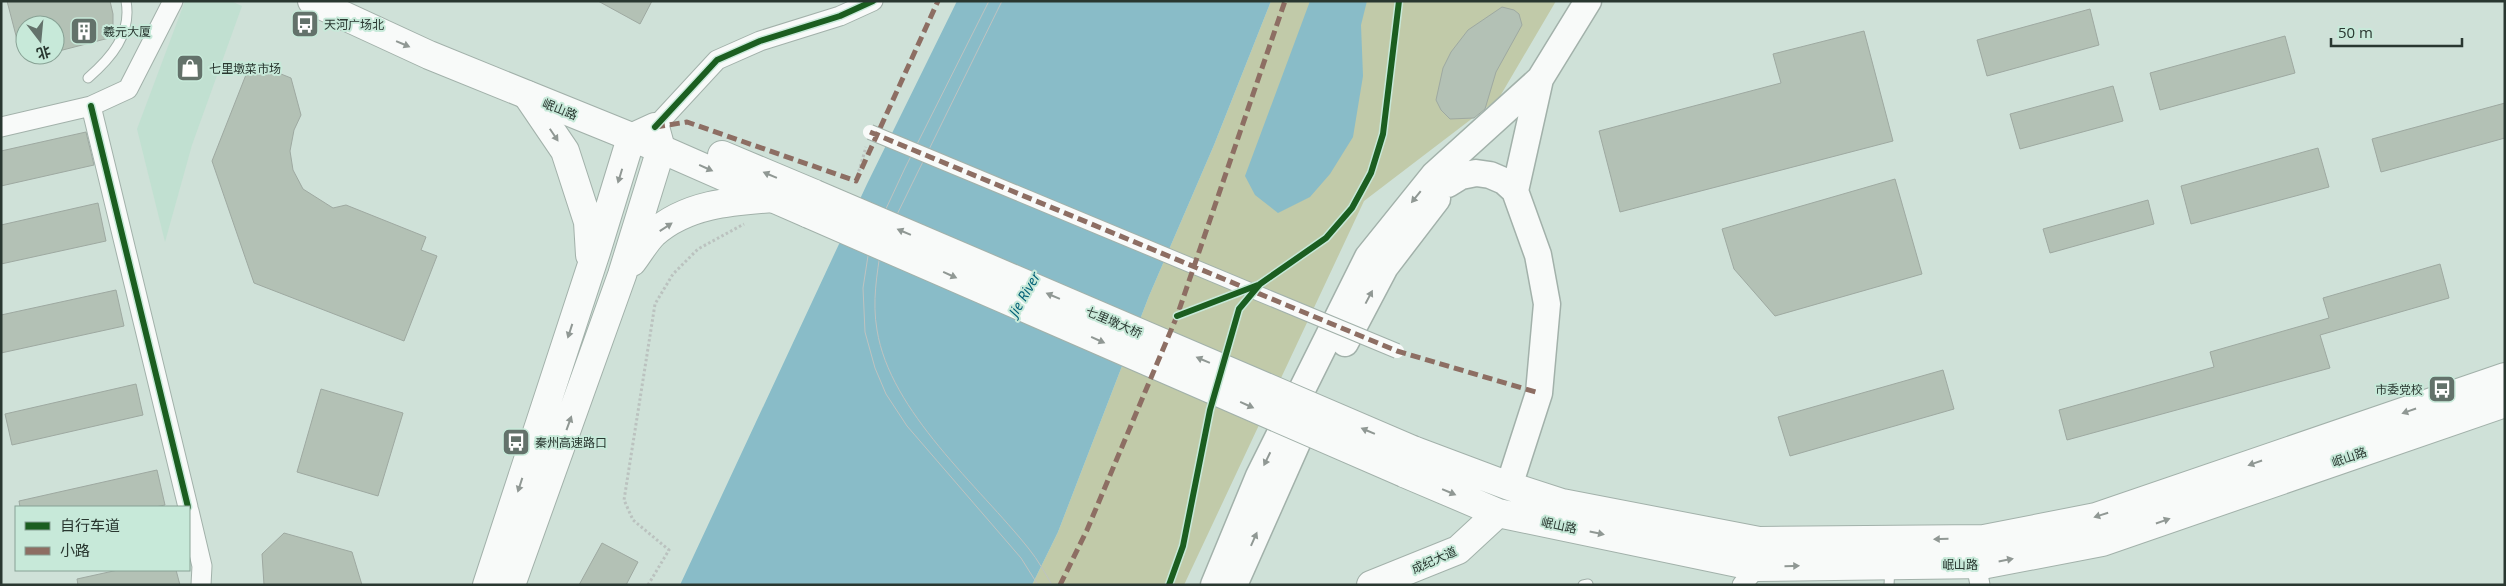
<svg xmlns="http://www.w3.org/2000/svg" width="2506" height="586" font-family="'Open Sans','Noto Sans SC',sans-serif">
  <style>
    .built { fill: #c1e0d1 }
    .green { fill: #c1caa9 }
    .water { fill: #89bcc8 }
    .building { fill: #b3c1b5; stroke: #9ea9a1 }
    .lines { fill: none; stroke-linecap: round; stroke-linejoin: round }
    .service-casing { stroke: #a2b1aa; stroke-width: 11 }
    .minor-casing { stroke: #a2b1aa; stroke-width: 21 }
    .secondary-casing { stroke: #a2b1aa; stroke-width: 29 }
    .primary-casing { stroke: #a2b1aa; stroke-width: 30 }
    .motorway-casing { stroke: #a2b1aa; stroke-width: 30 }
    .path { stroke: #bbc2bf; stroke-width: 3; stroke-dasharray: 2.5 2.5; stroke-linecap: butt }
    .service { stroke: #f8faf9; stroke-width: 9 }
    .minor { stroke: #f8faf9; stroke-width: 19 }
    .secondary { stroke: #f8faf9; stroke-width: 26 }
    .primary { stroke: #f8faf9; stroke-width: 28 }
    .motorway { stroke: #f8faf9; stroke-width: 28 }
    .tram { stroke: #bec3c1; stroke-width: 1 }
    .pedestrian-bridge-casing { stroke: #a2b1aa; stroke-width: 16; stroke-linecap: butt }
    .primary-bridge-casing { stroke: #a2b1aa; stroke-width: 30; stroke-linecap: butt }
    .pedestrian-bridge { stroke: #f8faf9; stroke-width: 14 }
    .primary-bridge { stroke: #f8faf9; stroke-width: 28 }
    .quiet { stroke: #8d6e63; stroke-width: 5; stroke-dasharray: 10 5; stroke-linecap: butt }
    .cycleway-casing { stroke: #c7e9d9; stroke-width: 9 }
    .cycleway { stroke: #1b5e20; stroke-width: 6 }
    .oneway { fill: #909894 }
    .labels { text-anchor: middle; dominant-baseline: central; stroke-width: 4; stroke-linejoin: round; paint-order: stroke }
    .poi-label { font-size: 12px; fill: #293730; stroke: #c7e9d9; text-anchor: start }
    .street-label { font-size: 12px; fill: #293730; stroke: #c7e9d9 }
    .water-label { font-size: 14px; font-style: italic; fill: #026076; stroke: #c7e9d9 }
  </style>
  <rect width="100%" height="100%" fill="#cfe1d8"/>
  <path class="built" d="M185,1H231L242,6L192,145L165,242L137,129Z"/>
  <path class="green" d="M1271,1H1556L1499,98L1364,201L1184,585H1032L1058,532L1149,296L1214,145Z"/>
  <path class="water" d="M957,1H1271L1214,145L1149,296L1058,532L1032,585H680L867,184Z
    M1310,1H1367L1361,25L1363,76L1353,137L1330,174L1310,197L1278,213L1255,195L1245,176Z"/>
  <path class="building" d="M7,1H110L113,14V37L55,52V25H25V51H20Z
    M598,1H652L640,24Z
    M1502,7L1514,10L1519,14L1522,25L1496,72L1485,109L1474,118L1450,119L1441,110L1436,100L1443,68L1451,52L1468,30Z
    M2090,9L2099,45L1987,76L1977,40Z
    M1864,31L1893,141L1620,212L1599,131L1781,83L1773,54Z
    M2285,36L2295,73L2160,110L2150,73Z
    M251,62L291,78L301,115L294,130L290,151L293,170L303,189L333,208L346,205L426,237L421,250L437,256L404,341L254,283L212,161Z
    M2113,86L2123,121L2020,149L2010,114Z
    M2505,103V138L2381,172L2372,139Z
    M86,132L94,165L1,186V151Z
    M2318,148L2329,187L2191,224L2181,186Z
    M1895,179L1922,274L1775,316L1734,269L1722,229Z
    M2148,200L2154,224L2050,253L2043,229Z
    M98,203L106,241L1,264V225Z
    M2440,264L2449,298L2320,335L2330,368L2067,440L2059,410L2214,367L2210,352L2329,318L2323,298Z
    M116,290L124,326L1,353V315Z
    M1943,370L1954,409L1790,456L1778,417Z
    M136,384L143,415L12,445L5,414Z
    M321,389L403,413L378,496L297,472Z
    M157,470L165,505L155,507H20L19,501Z
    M284,533L352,552L362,585H264L262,554Z
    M602,543L638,562L626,585H579Z
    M118,570H176L180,585H78L77,579Z"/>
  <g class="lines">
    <g class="service-casing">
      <path id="service" d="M88,78C111,58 132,34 126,1
        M1583,585L1588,584
        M1889,585L1890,567"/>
    </g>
    <g class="minor-casing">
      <path id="minor" d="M91,106L188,507
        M1,127L91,106L128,89L173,1
        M655,127L717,60L760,41L840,16L873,1
        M189,511L202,566L201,585
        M1974,553L1980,585
        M1742,585L1757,567L1758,558"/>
    </g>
    <g class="secondary-casing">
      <path id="secondary" d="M1448,184L1461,176L1476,173L1490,175L1504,181L1515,191L1538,255L1547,304L1539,393L1509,486
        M1515,191L1540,79
        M1345,343L1385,267L1437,199
        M1214,585L1259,476L1368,257L1434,175L1540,79L1588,1
        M1234,585L1312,409"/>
    </g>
    <g class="primary-casing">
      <path id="primary" d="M312,1L429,55L661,149L809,214
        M722,155L815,194
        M1413,450L1509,486L1562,503L1759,541L1984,539L2096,517L2505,377
        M1404,473L1498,513L1757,567L1987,564L2102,542L2505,403
        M1371,585L1458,550L1498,513"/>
    </g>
    <g class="motorway-casing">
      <path id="motorway" d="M527,95L565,151L588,222L590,255
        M632,262C639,253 645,242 653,234C686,204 732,201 775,198
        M487,585L597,249L631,138L655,127L661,149L622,275L511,585"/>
    </g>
    <path class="path" d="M856,181L866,147
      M648,585L669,550L633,520L624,500L655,304L673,274L698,249L744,224"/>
    <use href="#service" class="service"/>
    <use href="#minor" class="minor"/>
    <use href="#secondary" class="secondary"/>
    <use href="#primary" class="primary"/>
    <use href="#motorway" class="motorway"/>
    <path class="tram" d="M989,1L905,168L870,243L863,288L865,332L875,368L886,394L907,426L1021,558L1038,585
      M1002,1L881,247C877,275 872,301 877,330C890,412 979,486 1029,549C1038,560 1045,573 1052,585"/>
    <g class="pedestrian-bridge-casing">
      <path id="pedestrian-bridge" d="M870,132L1397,351"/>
    </g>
    <g class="primary-bridge-casing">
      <path id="primary-bridge" d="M815,194L1413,450
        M809,214L1404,473"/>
    </g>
    <use href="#pedestrian-bridge" class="pedestrian-bridge"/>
    <use href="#primary-bridge" class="primary-bridge"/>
    <path class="quiet" d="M655,127L687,122L856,181L938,1
      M870,132L1397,351L1539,393
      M1060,585L1087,530L1177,316L1285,1"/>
    <g class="cycleway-casing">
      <path id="cycleway" d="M91,106L188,507
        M655,127L717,60L760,41L840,16L873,1
        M1177,316L1258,285
        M1169,585L1183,546L1210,410L1239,309L1260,284L1326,238L1352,208L1371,173L1383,134L1399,1"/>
    </g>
    <use href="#cycleway" class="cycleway"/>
  </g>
  <defs><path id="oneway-solid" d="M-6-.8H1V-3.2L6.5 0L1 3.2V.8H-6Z" transform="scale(1.25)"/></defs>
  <g class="oneway">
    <use href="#oneway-solid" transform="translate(403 44) rotate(23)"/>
    <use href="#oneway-solid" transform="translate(554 135) rotate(56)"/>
    <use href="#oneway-solid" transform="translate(706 168) rotate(24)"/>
    <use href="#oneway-solid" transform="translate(770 175) rotate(-157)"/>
    <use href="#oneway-solid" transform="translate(620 176) rotate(107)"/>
    <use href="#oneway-solid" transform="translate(1416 197) rotate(129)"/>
    <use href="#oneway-solid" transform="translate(666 227) rotate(-33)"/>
    <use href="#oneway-solid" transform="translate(904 232) rotate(-157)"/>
    <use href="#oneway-solid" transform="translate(950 275) rotate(24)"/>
    <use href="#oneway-solid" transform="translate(1053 296) rotate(-157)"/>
    <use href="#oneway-solid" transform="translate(1369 297) rotate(-62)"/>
    <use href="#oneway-solid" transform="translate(570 331) rotate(108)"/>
    <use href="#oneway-solid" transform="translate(1098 340) rotate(24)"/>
    <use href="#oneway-solid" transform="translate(1203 360) rotate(-157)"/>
    <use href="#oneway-solid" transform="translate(1247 405) rotate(24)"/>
    <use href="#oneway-solid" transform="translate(2409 411) rotate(161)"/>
    <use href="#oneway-solid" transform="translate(569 423) rotate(-70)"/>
    <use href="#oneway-solid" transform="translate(1368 431) rotate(-157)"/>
    <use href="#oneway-solid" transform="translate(1267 459) rotate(116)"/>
    <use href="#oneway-solid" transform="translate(2255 463) rotate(161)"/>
    <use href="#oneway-solid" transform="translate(520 485) rotate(108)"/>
    <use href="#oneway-solid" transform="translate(1449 492) rotate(23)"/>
    <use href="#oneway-solid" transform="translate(2101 515) rotate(163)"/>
    <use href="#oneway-solid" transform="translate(2163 521) rotate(-19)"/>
    <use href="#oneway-solid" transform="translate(1597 533) rotate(12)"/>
    <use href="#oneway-solid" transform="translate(1254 539) rotate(-66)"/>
    <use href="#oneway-solid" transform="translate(1941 539) rotate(179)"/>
    <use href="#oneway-solid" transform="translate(2006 560) rotate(-11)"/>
    <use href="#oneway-solid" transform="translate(1792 566) rotate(-1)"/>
  </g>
  <defs>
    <g id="bus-square" transform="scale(1.4375)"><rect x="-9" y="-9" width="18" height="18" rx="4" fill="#63726b" stroke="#c7e9d9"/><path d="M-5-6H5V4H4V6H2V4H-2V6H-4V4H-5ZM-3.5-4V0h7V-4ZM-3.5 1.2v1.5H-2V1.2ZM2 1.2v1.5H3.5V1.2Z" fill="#fff"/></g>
    <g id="building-square" transform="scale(1.4375)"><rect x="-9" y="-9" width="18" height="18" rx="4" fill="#63726b" stroke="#c7e9d9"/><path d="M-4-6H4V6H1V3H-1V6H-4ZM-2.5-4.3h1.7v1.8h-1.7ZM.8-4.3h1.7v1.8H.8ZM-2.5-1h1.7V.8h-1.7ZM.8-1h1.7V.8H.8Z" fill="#fff"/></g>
    <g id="shop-square" transform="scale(1.4375)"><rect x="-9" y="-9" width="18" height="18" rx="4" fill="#63726b" stroke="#c7e9d9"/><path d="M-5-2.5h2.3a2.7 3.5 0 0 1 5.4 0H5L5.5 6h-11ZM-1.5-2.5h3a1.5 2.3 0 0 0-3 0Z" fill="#fff"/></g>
  </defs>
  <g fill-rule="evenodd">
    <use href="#bus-square" x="305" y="24"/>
    <use href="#building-square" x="84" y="31"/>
    <use href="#shop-square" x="190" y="68"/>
    <use href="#bus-square" x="2442" y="389"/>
    <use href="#bus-square" x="516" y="442"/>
  </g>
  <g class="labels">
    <g class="poi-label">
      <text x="324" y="24">天河广场北</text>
      <text x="103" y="31">羲元大厦</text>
      <text x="209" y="68">七里墩菜市场</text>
      <text x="2423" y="389" text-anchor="end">市委党校</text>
      <text x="535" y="442">秦州高速路口</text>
    </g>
    <g class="street-label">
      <text transform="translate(560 109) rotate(22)">岷山路</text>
      <text transform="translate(1114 322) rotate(23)">七里墩大桥</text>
      <text transform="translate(2349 457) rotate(-19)">岷山路</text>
      <text transform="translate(1559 525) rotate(12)">岷山路</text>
      <text transform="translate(1434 560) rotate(-24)">成纪大道</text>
      <text x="1960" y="564">岷山路</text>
    </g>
    <g class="water-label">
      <text transform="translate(1024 294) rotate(-60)">Jie River</text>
    </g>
  </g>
  <rect width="2506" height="586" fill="none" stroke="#293730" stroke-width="5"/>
  <rect x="15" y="506" width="175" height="65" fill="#c7e9d9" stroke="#88a295"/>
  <rect x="25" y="522" width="25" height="8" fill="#1b5e20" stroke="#88a295"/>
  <text x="60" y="531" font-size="15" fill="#293730">自行车道</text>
  <rect x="25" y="547" width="25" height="8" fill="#8d6e63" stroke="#88a295"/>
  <text x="60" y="556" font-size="15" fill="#293730">小路</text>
  <g transform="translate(40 40) rotate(164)"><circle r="24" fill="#c7e9d9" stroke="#88a295"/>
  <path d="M0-4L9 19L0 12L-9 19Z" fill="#63726b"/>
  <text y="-8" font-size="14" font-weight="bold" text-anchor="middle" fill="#293730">北</text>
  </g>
  <path d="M2331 38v8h131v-8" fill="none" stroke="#293730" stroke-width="2.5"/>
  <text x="2338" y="38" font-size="15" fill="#293730" stroke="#c7e9d9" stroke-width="4" paint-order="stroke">50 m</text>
</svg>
